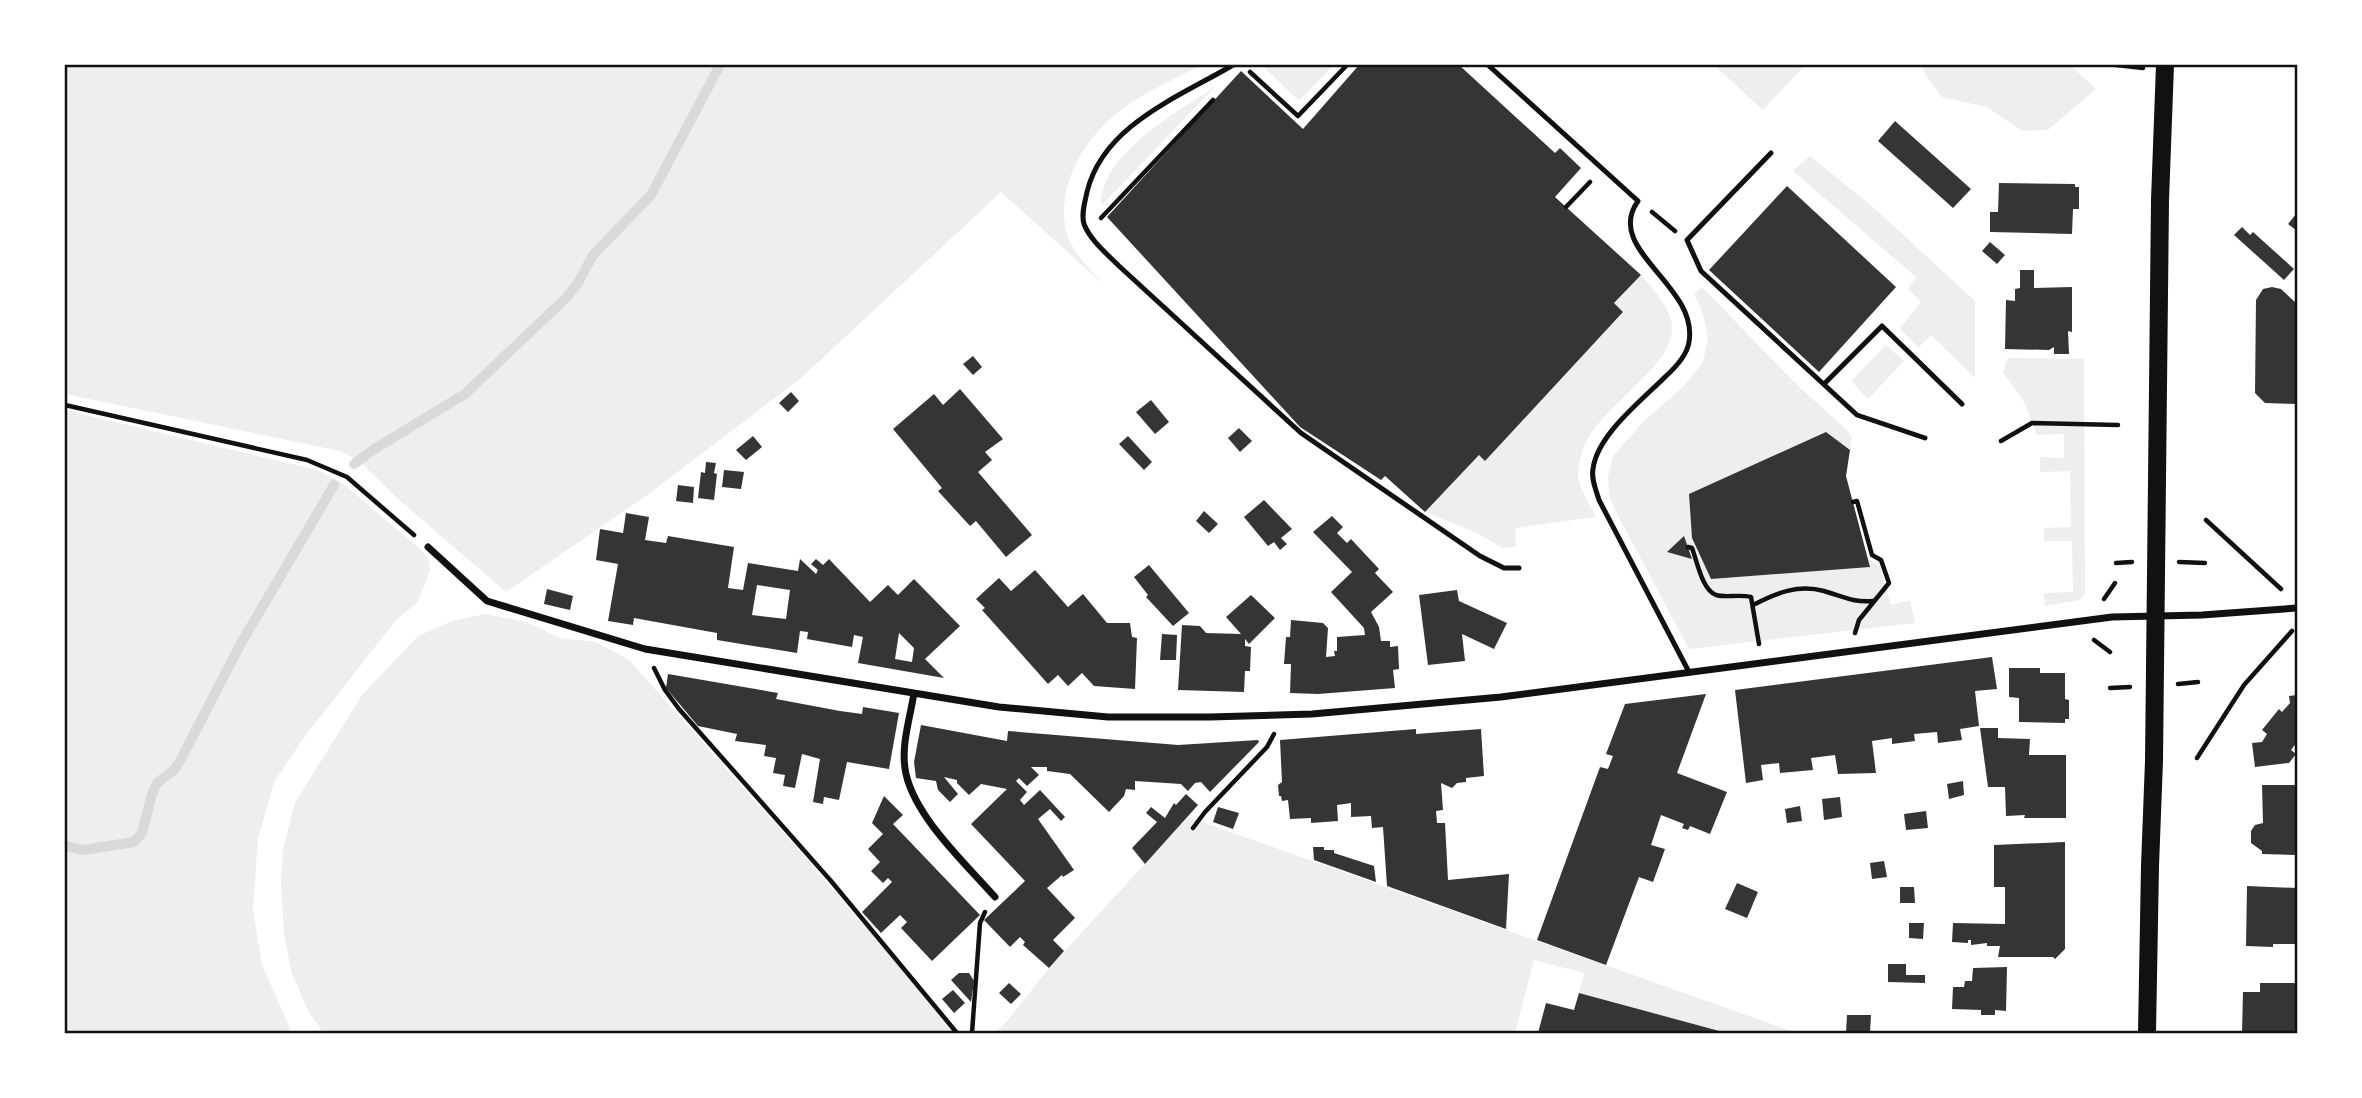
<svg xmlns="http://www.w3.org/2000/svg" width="2362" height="1098" font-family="'Fira Sans',sans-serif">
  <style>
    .green { fill: #eee }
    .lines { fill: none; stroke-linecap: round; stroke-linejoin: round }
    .stream { stroke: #d9d9d9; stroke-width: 10 }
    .building { fill: #353535; fill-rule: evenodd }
    .path { stroke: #111; stroke-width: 4.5 }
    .service { stroke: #111; stroke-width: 5 }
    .minor { stroke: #111; stroke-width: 7 }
    .primary { stroke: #111; stroke-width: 18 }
    .neatline { fill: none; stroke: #111; stroke-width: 2.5 }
  </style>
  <rect width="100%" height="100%" fill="#fff"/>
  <path class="green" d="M65,65H1201C1175,79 1145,92 1121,110C1085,137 1056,185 1066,231C1071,251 1090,269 1103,284L999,190L1000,193L800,379L646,496L506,592L397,498L358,460L340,451L65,394Z
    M1262,65H1334L1299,101Z
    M1714,65H1805L1763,110Z
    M1921,65H2070L2096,89L2048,130L2022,131L1987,107L1942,97L1926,76Z
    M1215,87L1101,206C1100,154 1177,112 1215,87Z
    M1810,156L1874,208L1975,301V378L1931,335L1918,348L1900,328L1921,302L1908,289L1916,277L1793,171Z
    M1641,275C1652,288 1667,304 1671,320C1682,367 1592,406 1581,456C1580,462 1577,471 1578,477C1581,491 1589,504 1596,517L1515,528L1516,547L1502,548L1479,534L1425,512L1479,455L1485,461L1623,313L1614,303Z
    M1702,287L1798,386L1847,430L1852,438L1850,450L1826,432L1689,494L1692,538L1711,579L1869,567L1868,559L1880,566L1891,605L1910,600L1915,623L1689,649L1615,510L1610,498L1608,478L1613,456L1644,421L1684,386L1703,362L1708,337L1702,311L1694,294Z
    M1886,345L1904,361L1868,399L1851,381Z
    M2008,358L2084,359L2085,594L2080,600L2045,606L2044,593L2073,592L2072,541H2044V528L2071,527L2070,471L2040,472V457L2064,458V434L2037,435L2024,402L2003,372Z
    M65,410L317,470L341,482L419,548L428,559L430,570L418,602L397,619L305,736L274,782L258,839L253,909L262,965L292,1033H65Z
    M486,614L527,622L559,638L596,642L629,660L804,856L957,1033H323L308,1010L292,974L284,935L281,884L283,849L295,803L362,695L418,636L452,621Z
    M1188,817L1797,1033H1726L1579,993L1584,973L1534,960L1515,1033H995L1008,1020L1049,968Z"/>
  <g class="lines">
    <path class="stream" d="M354,464L376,448L465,394L567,297L578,283L593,255L651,195L720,65
      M65,846L83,850L134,842L142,833L152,794L157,783L174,770L180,761L240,645L334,485"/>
  </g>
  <path class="building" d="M1359,65H1459L1555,153L1560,148L1581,168L1555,197L1641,275L1614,303L1623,312L1485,461L1479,455L1425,512L1385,476L1381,480L1300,427L1107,217L1241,71L1303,129Z
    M1895,121L1971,189L1953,208L1878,141Z
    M1999,183L2075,184V187H2079V209H2073L2072,234L1990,232V212H1998Z
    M1787,186L1896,287L1819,372L1709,270Z
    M2297,213V231L2288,224Z
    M2242,227L2250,235L2253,232L2294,269L2284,280L2234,235Z
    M1990,242L2005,255L1997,264L1982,251Z
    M2020,270H2034V288L2072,287V332L2068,331L2069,354H2054V347L2049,350L2005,349L2006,300L2015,301V289L2020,288Z
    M2272,287L2281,289L2297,304V404L2265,403L2255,393L2256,300L2263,289Z
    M973,356L982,367L973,375L963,364Z
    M960,389L1003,439L985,452L992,460L978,472L1032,535L1006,557L976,521L970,526L938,491L942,488L893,429L934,394L943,405Z
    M791,392L799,401L788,412L779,403Z
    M1151,400L1169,422L1155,434L1136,412Z
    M1239,428L1252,441L1240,452L1228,438Z
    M1826,432L1850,450L1846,476L1870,567L1711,579L1692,538L1689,494Z
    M753,436L762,447L746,460L736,450Z
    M1128,436L1152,462L1144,470L1119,444Z
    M706,462L716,463L714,473L717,474L714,500L698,498L701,472L705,473Z
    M724,470L744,472L741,489L722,487Z
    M678,485L694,487L693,503L676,501Z
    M1264,500L1292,529L1281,538L1287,544L1280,550L1274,542L1268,546L1244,517Z
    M1204,511L1218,524L1209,533L1196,521Z
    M626,513L649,517L645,540L666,543L668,536L734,547L728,588L743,590L748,563L798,571L800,559L816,574L818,570L811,564L816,559L823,565L829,559L870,602L888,585L898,595L914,579L960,626L925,659L944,678L858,663L863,637L854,635L852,647L807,639L808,632L800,631L797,653L717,640V633L634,618L633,625L608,621L618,564L596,560L600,529L623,533ZM757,585L790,590L786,619L752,615ZM899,633L914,648L912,662L895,659Z
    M1332,516L1343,527L1337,533L1347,543L1351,539L1379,569L1375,573L1393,592L1371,612L1379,627L1381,641H1390V647L1398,646L1399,669L1393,670L1395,688L1318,694L1290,693L1291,664H1284L1286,637H1290L1291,620L1323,623L1328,628L1326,657L1335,656L1334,651H1337V637L1365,635L1364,628L1331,592L1352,572L1313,532Z
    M1684,536L1692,559L1667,552Z
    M1149,565L1189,613L1173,626L1146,597L1148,595L1134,577Z
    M1035,570L1068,607L1083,594L1107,623H1130L1132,637L1137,638L1135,689L1094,686L1082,673L1068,686L1058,675L1048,684L982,610L985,608L976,599L999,578L1011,591Z
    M547,589L573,596L570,610L544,604Z
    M1457,590L1459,601L1507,623L1494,649L1462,634L1465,661L1428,665L1419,595Z
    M1251,595L1275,618L1249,644L1245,639V646L1251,647L1250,671H1245L1244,692L1178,690L1182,625L1200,626L1206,633L1241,634L1226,617Z
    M1162,634L1177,635L1176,660H1160Z
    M1992,657L1997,689L1975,691L1979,726L1960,729L1962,740L1938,743L1937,732L1914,734L1915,741L1892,744V738L1872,741L1876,773L1838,774L1835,755L1811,758L1813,770L1780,773L1779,763L1761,765L1763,780L1746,783L1735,690Z
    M2009,668H2040V673H2065V699L2069,700V719H2065V723L2019,722V698L2009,697Z
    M668,674L778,693L776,699L840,711L862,714L863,707L899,713L889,769L847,762L839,800L824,797L823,804L813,802L820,759L802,754L795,788L783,786L785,775L773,773L776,758L764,756L766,745L735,741L737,734L698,726L666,688Z
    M1706,694L1677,773L1727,792L1710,834L1690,826L1688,830L1682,828L1684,824L1661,815L1651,845L1665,849L1653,882L1639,877L1606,965L1537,940L1600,767L1608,769L1613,756L1606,754L1625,704Z
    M2297,695V742L2291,750L2296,754L2289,763L2255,767L2252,743L2262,742L2267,734L2262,730L2279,709L2282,712L2290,703L2289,696Z
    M921,725L1007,741L1008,731L1178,745L1258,740L1259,742L1210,792L1201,782L1195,783L1188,791L1181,784L1135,781V790L1126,789L1124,796L1109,812L1070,774L1047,771V767H1031L1039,775L1027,786L1019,778L1016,781L1027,792L1020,800L1024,805L1040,790L1065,817L1061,821L1050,809L1038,819L1074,870L1063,877L1062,875L1047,888L1075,918L1053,940L1064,951L1049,968L1023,945L1025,942L1020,937L1010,947L984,920L1025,881L971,824L1007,789L981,784L969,795L957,783V780L944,777L958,794L950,802L938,790L936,781L916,778L914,762Z
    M1980,728H1998V738L2030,739L2029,755H2066V818H2024L2025,815L2006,816L2005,787H1988Z
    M1416,729V734L1481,729L1484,776L1466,778V782L1457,783L1452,788L1441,783L1443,810L1436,811L1437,823H1445L1448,880L1509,874L1506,929L1387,886L1383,827L1372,828L1371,816L1351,817V803L1337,805L1338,821L1311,823V818L1290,819L1288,800L1282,801L1281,796H1279L1278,785L1282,782L1280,740Z
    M1963,781L1964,795L1949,799L1947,784Z
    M2262,785H2297V855L2262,854V851L2251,843V831L2255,825L2263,823Z
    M1186,794L1198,805L1145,864L1132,848L1157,822L1146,813L1151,807L1165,818L1174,803L1176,805Z
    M884,796L903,815L893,824L980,915L932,961L901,928L907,922L900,915L881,933L862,912L892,882L888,878L883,883L871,871L880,862L868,849L883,834L872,823Z
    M1840,797L1842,817L1824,820L1822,799Z
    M1800,806L1802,821L1787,823L1785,809Z
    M1218,807L1239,813L1233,829L1213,822Z
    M1926,811L1928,828L1906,830L1904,814Z
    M2065,842V949L2055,959L2053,957H1998L2000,946H1987V943L1971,945V940H1968V943L1952,942L1953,923L2005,924V887H1994V845Z
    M1313,847H1324V850H1334V853L1374,866L1376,882L1314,860Z
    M1884,861L1887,877L1872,879L1870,863Z
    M1737,883L1758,892L1747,918L1725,909Z
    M2247,886L2297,888V944H2273V947L2246,946Z
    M1900,887H1914L1915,903H1900Z
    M1909,923H1924L1923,939L1909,938Z
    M1888,964H1906V975H1925V983L1888,982Z
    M2007,967L2006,1011L1995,1010V1015H1981V1010L1952,1009L1953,987H1964L1965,981H1972L1973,968Z
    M959,973H969L974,981L971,1002L951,980Z
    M1009,983L1021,994L1011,1004L999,993Z
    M2260,983H2297V1033H2242L2243,992H2260Z
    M953,990L965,1003L954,1013L942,999Z
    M1579,993L1723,1032V1033H1538L1546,1003L1574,1010Z
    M1847,1015H1871L1870,1033H1846Z"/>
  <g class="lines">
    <path class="path" d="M2116,65L2143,68
      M1250,72L1298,116L1347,65
      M1566,207L1590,182
      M1652,212L1675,231
      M1101,218L1213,100
      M65,405L307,460L347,477L414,535
      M2001,441L2032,423L2118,425
      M1853,502L1857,501L1872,555L1881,560L1889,583L1859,620L1855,633
      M2206,520L2281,589
      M1688,547L1692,548C1697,561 1702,590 1716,595C1726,598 1739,594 1751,597L1759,644
      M2179,562L2205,563
      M2116,563L2132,562
      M2104,599L2115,583
      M1753,605C1776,593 1798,584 1824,591C1841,596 1854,603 1873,601
      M2094,640L2110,652
      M654,668L665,690L679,709L831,881L957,1033
      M2178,684L2198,682
      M2110,688L2130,687
      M2197,758L2244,685L2292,631
      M1193,828L1205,812L1267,747L1274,734
      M972,1033L980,923L985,912"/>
    <path class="service" d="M1233,65C1179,97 1103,125 1087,192C1085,202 1081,214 1084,224C1090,240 1107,254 1119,266L1301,433L1480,556L1504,568H1519
      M1488,65L1638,201C1603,250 1699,285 1689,342C1687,356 1675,368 1665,377C1642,400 1597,435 1593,469C1591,479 1596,490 1599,500L1689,672
      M1771,153L1687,240L1701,271L1857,415L1925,438
      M1824,384L1882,326L1962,404"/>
    <path class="minor" d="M428,547L487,601L645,649L999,707L1108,717H1210L1312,714L1501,697L2112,617L2202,615L2297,608
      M914,693C910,719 900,747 906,774C916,818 965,863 995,897"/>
    <path class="primary" d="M2147,1033L2150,866L2154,761L2160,200L2165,65"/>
  </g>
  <rect width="2362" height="1098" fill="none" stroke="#ffffff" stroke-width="133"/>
  <rect x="66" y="66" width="2230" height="966" class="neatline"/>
</svg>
